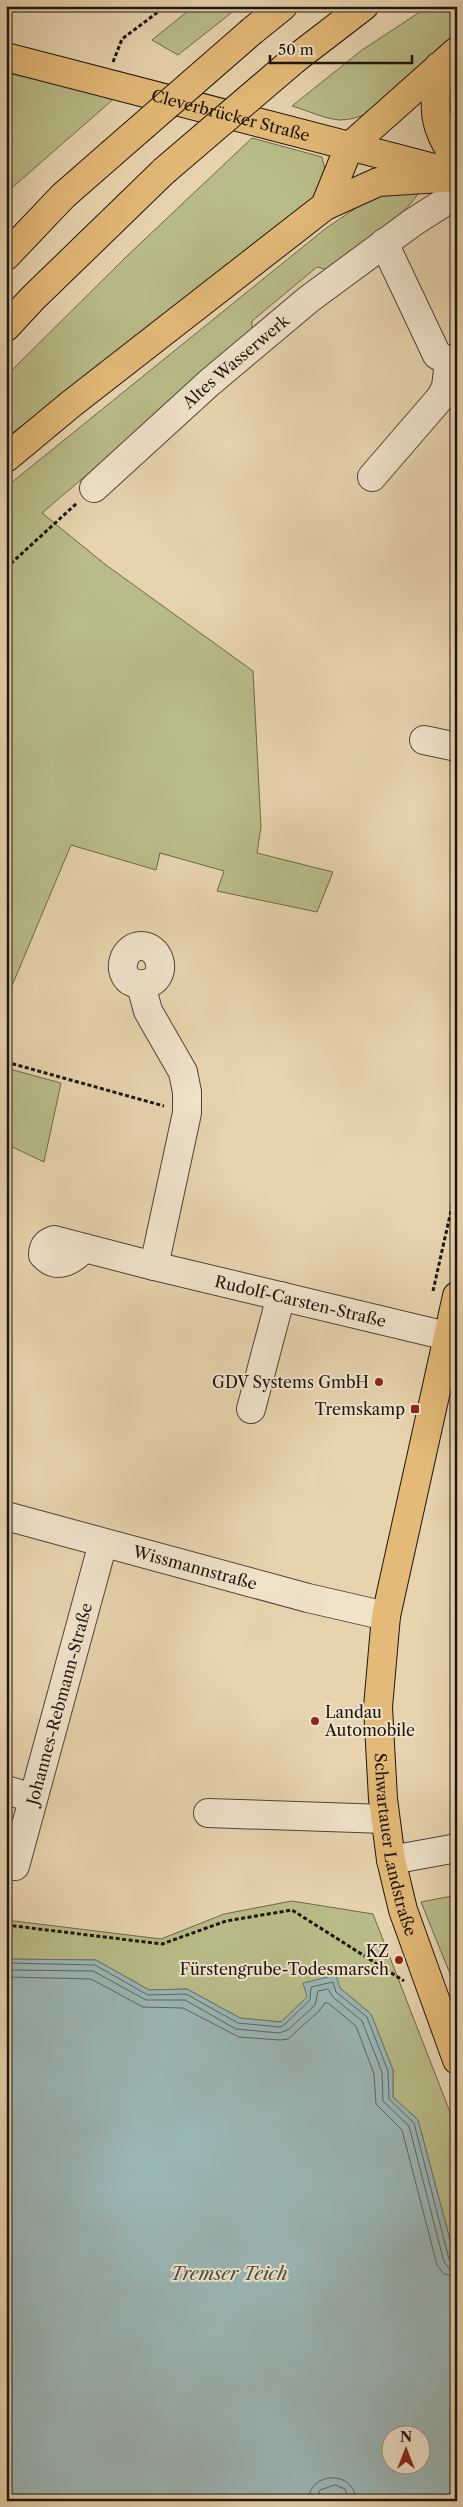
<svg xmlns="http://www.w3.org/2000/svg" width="463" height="2507" font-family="'Libre Caslon Text',serif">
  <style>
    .green { fill: #b9bc88; stroke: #6c684b }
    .water { fill: #9ab6b5; stroke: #687572; fill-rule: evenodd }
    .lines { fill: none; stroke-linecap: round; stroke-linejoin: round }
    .shore { stroke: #5c6562; stroke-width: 1 }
    .minor-casing { stroke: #504436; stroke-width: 30 }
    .major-casing { stroke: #1e140e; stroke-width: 30 }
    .highway-casing { stroke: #1e140e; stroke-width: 30 }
    .path { stroke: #1e140e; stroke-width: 3; stroke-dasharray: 4 2.5; stroke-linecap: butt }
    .minor { stroke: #efe3cb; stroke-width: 28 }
    .major { stroke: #e4ba78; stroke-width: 28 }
    .highway { stroke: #e4ba78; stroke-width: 28 }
    .highway-bridge-casing { stroke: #1e140e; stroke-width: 30; stroke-linecap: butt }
    .highway-bridge { stroke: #e4ba78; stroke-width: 28 }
    .poi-dot { fill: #8f2418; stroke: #efe3cb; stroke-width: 2 }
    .labels { text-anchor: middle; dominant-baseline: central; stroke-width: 4; stroke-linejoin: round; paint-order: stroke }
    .street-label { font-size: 16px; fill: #1e140e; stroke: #efe3cb }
    .poi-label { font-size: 16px; fill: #1e140e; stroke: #efe3cb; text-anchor: end }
    .water-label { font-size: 18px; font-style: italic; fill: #494d48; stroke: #efe3cb }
  </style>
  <rect width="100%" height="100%" fill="#e7d4af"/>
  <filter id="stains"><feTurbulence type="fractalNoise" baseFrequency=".004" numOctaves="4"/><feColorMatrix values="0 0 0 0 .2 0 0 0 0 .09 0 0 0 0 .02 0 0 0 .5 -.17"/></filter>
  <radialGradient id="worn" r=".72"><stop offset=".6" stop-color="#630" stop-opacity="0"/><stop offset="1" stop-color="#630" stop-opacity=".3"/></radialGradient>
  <path class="green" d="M194,6H240L178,55L152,40Z
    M429,6H457V42C427,68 381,120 340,120C325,119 306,110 292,106L362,50Z
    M6,73L117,96L6,193Z
    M252,138L322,157L326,174L319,196L6,438V376L127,256Z
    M423,187C401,221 364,245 332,271L317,267L252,321V334L42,513L106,565L253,671L261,827L257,853L333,872L317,912L217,891L224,871L160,853L156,870L71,845L6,1000V487L325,229L378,193Z
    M6,1068L61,1083L44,1162L6,1144Z
    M457,1895V1991L421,1902Z
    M292,1901L373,1914L457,2130V2266L418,2120L393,2097V2070L371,2014L340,1988L307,1997L281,2022L240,2018L187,1989L149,1990L96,1960L6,1959V1920L161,1939L224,1914Z"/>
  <path class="water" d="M6,1959L96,1960L149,1990L187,1989L240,2018L281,2022L307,1997L303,1983L336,1975L340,1988L371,2014L393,2070V2097L418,2120L457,2266V2501H338L336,2496L319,2501H6ZM390,2434H420V2464H390Z"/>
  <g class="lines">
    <path class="shore" d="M6,1963L95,1965L148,1995L186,1994L238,2023L280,2027L284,2025L310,2000L311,1987L333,1982L336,1992L367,2017L388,2071L389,2099L414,2123L449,2259L457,2263
      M6,1970L93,1971L146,2000H185L236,2029L279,2033L288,2030L315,2005L318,1991L328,1989L333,1997L362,2021L382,2072L383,2101L409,2126L444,2262L449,2268L457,2270
      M6,1977L91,1979L143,2007L183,2008L239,2037L280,2040L288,2039L319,2011L325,2003H328L356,2026L374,2074L376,2104L402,2130L437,2265L444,2274L457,2277
      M308,2501C309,2471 355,2469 356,2501
      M316,2501L320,2490L335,2485L345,2489L349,2501"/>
    <g class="minor-casing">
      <g id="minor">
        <path d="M384,243L437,355L449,361L457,358"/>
        <path d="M372,477L441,397L446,387L449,361"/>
        <path id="s1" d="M94,488L209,383L309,299L412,223L457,194"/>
        <path d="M424,740L457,747"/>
        <path id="s2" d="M141,985C145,984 150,983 153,981C167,971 159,946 141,946C124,946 116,971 130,981C133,983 138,984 141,985L148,1011L183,1072L187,1092V1113L154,1266L447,1336"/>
        <path d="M85,1248C72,1260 58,1271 43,1255C43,1247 45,1243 54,1240L154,1266"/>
        <path d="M251,1409L281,1296"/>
        <path id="s3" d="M6,1516L308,1598L386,1616"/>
        <path d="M6,1790L33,1798"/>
        <path d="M208,1813L385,1819"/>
        <path d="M391,1860L457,1848"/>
        <path id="s4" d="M15,1866L103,1543"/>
      </g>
    </g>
    <g class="major-casing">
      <g id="major">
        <path id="s5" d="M6,57L457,174"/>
        <path id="s6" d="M457,1296L386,1616L378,1707L383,1799L391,1860L403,1910L457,2060"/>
      </g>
    </g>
    <g class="highway-casing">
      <path id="highway" d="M252,31L283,6
        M295,59L364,6
        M439,66C434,109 431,124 457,161
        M325,206L349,147L457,51
        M6,256L63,196L111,154
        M6,327L33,298L164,171
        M6,458L71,404L325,206L378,182L457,177"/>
    </g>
    <path class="path" d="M113,62L122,39L166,6
      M6,568L77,503
      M6,1062L164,1106
      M433,1291L457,1184
      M6,1909L11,1887
      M6,1925L162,1944L226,1921L292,1910L404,1981"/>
    <use href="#minor" class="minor"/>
    <use href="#major" class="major"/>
    <use href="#highway" class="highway"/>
    <g class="highway-bridge-casing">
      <path id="highway-bridge" d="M111,154L252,31
        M164,171L295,59"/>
    </g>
    <use href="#highway-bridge" class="highway-bridge"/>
  </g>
  <g class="poi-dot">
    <circle cx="379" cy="1382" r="5"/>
    <rect x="410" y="1404" width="10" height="10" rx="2.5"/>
    <circle cx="315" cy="1721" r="5"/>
    <circle cx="399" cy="1960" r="5"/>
  </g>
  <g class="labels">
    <g class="street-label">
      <text stroke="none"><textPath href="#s5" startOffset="232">Cleverbrücker Straße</textPath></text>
      <text stroke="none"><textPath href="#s1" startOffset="190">Altes Wasserwerk</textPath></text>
      <text stroke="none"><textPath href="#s2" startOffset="565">Rudolf-Carsten-Straße</textPath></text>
      <text stroke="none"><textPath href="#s3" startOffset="196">Wissmannstraße</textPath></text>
      <text stroke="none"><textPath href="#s4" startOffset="168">Johannes-Rebmann-Straße</textPath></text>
      <text stroke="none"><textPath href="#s6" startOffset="558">Schwartauer Landstraße</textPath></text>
    </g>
    <g class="poi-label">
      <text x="369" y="1382">GDV Systems GmbH</text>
      <text x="405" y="1409">Tremskamp</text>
      <text x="325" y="1712" text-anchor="start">Landau<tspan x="325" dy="18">Automobile</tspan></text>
      <text x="389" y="1951">KZ<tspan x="389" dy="18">Fürstengrube-Todesmarsch</tspan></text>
    </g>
    <g class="water-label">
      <text x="229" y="2274">Tremser Teich</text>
    </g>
  </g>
  <rect width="463" height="2507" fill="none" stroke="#e7d4af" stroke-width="25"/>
  <rect x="8" y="8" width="448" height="2492" fill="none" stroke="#1e140e" stroke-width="2.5"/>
  <rect x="12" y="12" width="438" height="2482" fill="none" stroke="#1e140e"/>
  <g transform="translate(406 2450)"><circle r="24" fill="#efe3cb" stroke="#9b907f"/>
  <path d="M0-4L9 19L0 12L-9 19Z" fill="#8f2418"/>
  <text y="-8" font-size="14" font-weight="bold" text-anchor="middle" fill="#1e140e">N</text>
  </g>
  <path d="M270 55v8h142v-8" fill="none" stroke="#1e140e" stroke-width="2.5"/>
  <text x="278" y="55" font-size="15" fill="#1e140e" stroke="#efe3cb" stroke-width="4" paint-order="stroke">50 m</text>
  <rect width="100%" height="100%" filter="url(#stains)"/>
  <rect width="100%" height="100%" fill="url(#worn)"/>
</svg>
